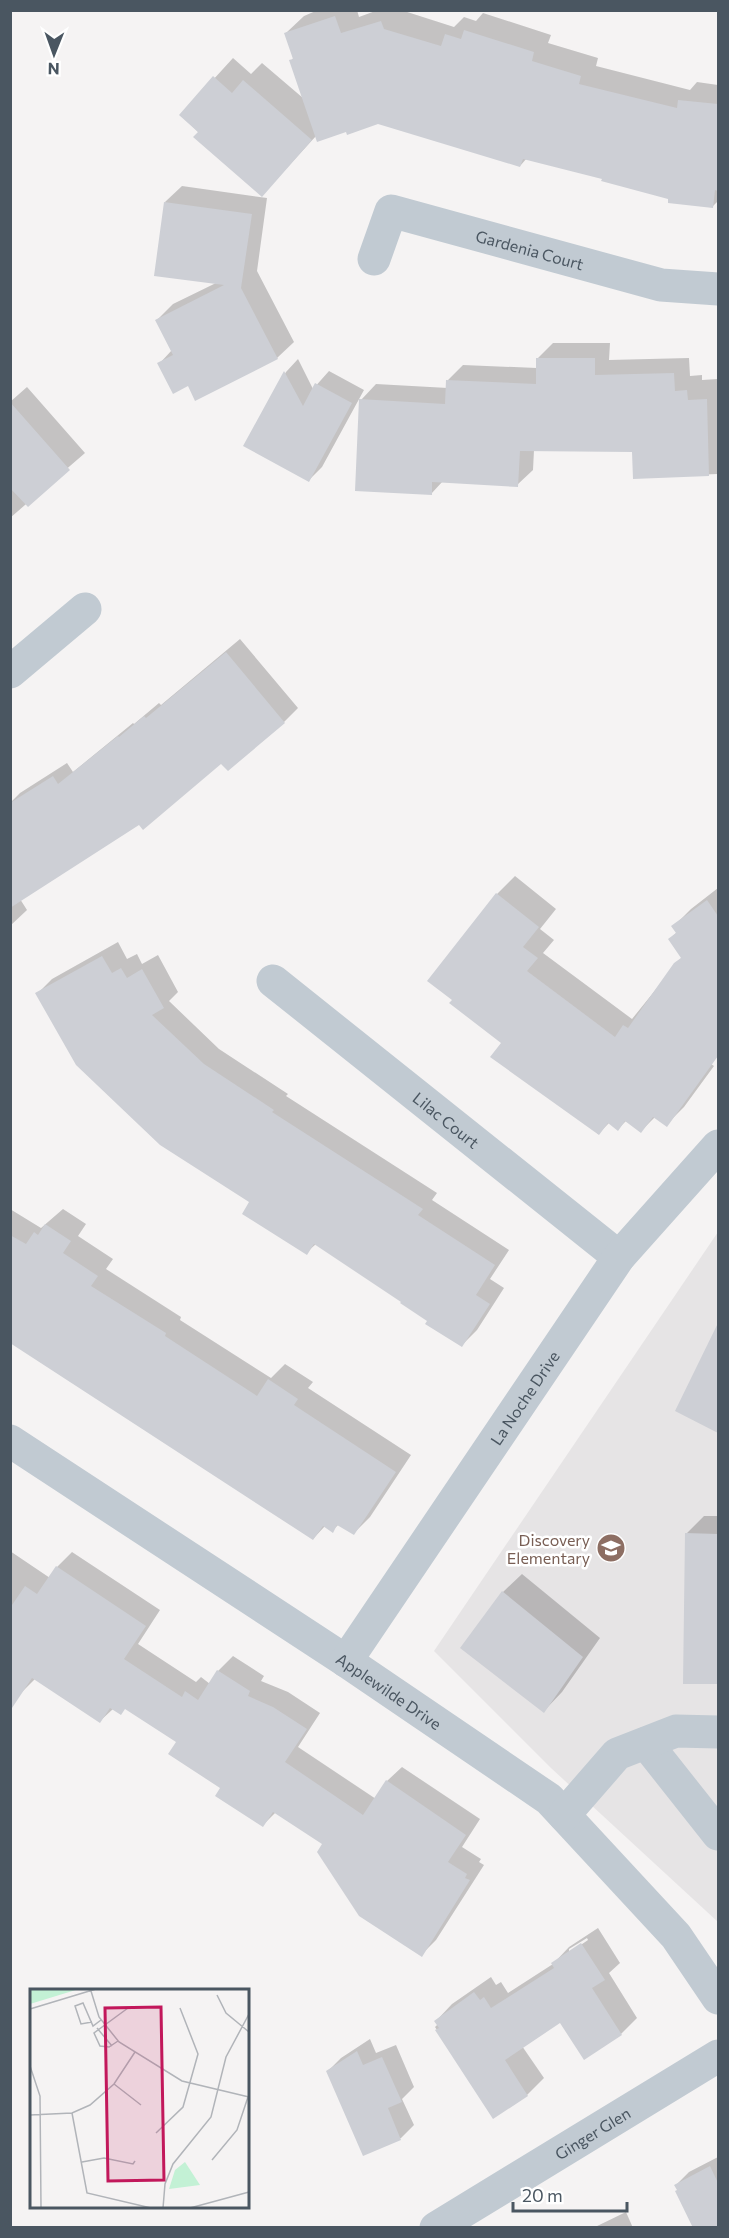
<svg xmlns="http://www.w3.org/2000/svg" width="729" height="2238" font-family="Commissioner,sans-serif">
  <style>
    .education { fill: #e6e4e5 }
    .shadow { fill: #0003; fill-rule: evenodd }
    .building { fill: #cdcfd5 }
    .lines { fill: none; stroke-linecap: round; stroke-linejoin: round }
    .minor { stroke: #c1cad2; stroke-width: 33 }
    .labels { text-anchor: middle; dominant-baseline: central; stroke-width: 5; stroke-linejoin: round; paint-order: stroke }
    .street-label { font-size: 16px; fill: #4a5661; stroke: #fff }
    .education-label { font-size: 16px; fill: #785e54; stroke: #fff; text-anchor: end }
    .inset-road { fill: none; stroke: #b1b4b9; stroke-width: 1.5 }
    .view { fill: #c2185b; fill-opacity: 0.15; stroke: #c2185b; stroke-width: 3 }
    .inset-edge { fill: none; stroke: #4a5661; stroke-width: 3 }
  </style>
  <rect width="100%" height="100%" fill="#f5f3f3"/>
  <path class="education" d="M718,1232V1922L551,1768L434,1651Z"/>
  <path class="shadow" d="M318,10H357L359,17L378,10H401L454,27L464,17L476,21L483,13L551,35L548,43L598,58L596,66L690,90L697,82L718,85V201L713,206L670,198L604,178L527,158L520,166L378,123L316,136L262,195L181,115L233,58L251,74L262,63L303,98L291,61L294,57L286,33L304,16Z
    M182,186L267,198L257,271L294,342L277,358L196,399L189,384L159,364L172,350L157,320L173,304L216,283L165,202Z
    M553,343H610L609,360L689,358L690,376L702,375V380L718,379V474L634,477V451L534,450L533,470L517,485L443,481L431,494L361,400L376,384L448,388V380L463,365L537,368V359Z
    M298,359L313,389L329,371L364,390L322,467L309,480L245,445L286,372Z
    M27,387L85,453L10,518V402Z
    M240,639L298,708L284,722L221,761L140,823L20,899L27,910L10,926V803L20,793L67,763L73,772L133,723L134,724L159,703L161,705Z
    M515,876L556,909L540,929L554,940L543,953L632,1019L682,957L670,939L677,932L673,927L691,909L718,888V1040L698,1055L714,1066L684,1107L666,1125L655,1117L641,1131L626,1121L618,1129L610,1122L598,1134L503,1043L497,894Z
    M118,942L127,959L137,954L142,964L158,955L178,992L169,1001L219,1049L288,1094L286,1096L437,1193L432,1200L509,1250L490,1279L504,1288L477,1330L462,1345L403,1301L316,1244L306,1253L37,994L52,979Z
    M10,1209L41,1228L63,1209L86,1224L78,1236L113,1259L106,1269L181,1317L180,1320L271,1378L285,1364L313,1382L308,1388L411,1455L370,1517L354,1533L339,1524L332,1531L325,1526L313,1539L10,1320Z
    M718,1326V1431L677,1411Z
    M704,1516H718V1682H684L686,1534Z
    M10,1551L50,1578L57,1567L72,1552L160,1610L138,1644L196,1682L201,1677L210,1684L218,1671L233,1656L264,1676L261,1681L288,1692L320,1713L298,1747L376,1799L387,1781L402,1767L480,1819L462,1847L481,1859L479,1862L484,1865L436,1940L421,1955L324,1844L276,1812L263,1825L222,1787L178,1742L126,1708L113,1709L100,1721L36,1678L20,1694L10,1633Z
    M522,1574L600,1638L562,1692L544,1711L462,1647L503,1592Z
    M598,1928L620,1963L609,1973L637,2018L621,2034L561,2021L522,2046L544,2078L527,2095L494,2117L435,2027L438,2024L436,2021L452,2004L491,1977L496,1985L501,1982L508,1993L553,1964L569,1947ZM587,1938L588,1940L569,1953V1949Z
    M370,2039L376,2053L396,2045L414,2087L402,2099L414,2125L401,2138L364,2154L328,2071L341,2058Z
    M718,2157V2228H694L676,2185L689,2172Z
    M626,2212L633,2228H593Z"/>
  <path class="building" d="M335,16L341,33L381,21L384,29L441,46L445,34L461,39L464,30L534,52L532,61L581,76L579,84L677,108L678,100L718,104V191L715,190L713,208L668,203V199L601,181L602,179L523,159L520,167L378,124L347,135L346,132L317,142L289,60L293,59L284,33Z
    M213,76L232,93L243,80L312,140L262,197L193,137L198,132L179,115Z
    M164,202L252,214L241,288L278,359L195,401L188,386L173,394L157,363L173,355L155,320L224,285L154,276Z
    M536,358H595V375L674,373L675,391L687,390L688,400L707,399L709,476L633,479L632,452L520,451L518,487L432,482V495L355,491L359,399L445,404L446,380L536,384Z
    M284,371L303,406L315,383L352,403L309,482L243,446Z
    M10,402L70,470L28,507L10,488Z
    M226,652L285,723L228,771L221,764L143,830L139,825L10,908V803L53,776L58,784L118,736L119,737L144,716L146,718Z
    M496,893L539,927L523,947L538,958L527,971L615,1037L623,1025L628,1028L674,963L681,958L668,939L676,933L671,926L707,900L718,916V1056L667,1127L653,1117L641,1133L625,1121L618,1131L608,1123L599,1135L490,1057L501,1043L449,1003L452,1000L427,981Z
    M102,956L112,973L121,968L127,978L142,969L164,1008L152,1015L204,1064L274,1110L272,1112L423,1209L418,1215L495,1265L476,1295L490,1304L462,1347L425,1324L427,1321L400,1303L401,1302L314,1244L307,1255L242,1214L249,1202L160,1145L76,1065L35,993Z
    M45,1224L71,1241L63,1253L98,1276L91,1286L166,1333L165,1336L257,1396L268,1379L298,1399L294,1405L396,1472L354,1535L337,1525L333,1533L323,1526L313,1540L10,1343V1235L26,1244L34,1232L38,1235Z
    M718,1323V1433L675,1411Z
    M685,1533L718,1534V1684H683Z
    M56,1566L146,1626L124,1659L182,1697L185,1691L198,1700L217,1670L250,1691L248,1696L273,1707L307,1729L285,1762L363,1815L386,1780L466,1835L448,1862L467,1874L465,1878L470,1880L422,1957L359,1916L317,1852L322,1844L273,1812L263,1827L215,1796L220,1788L168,1754L176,1742L125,1709L121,1715L110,1708L100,1723L32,1678L10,1711V1608L25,1586L37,1594Z
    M502,1591L583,1657L544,1713L460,1648Z
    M581,1943L605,1980L592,1988L622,2035L584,2060L560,2023L505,2060L528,2096L493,2119L435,2030L439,2028L434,2021L474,1992L480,2000L484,1997L491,2008L554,1968L551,1963Z
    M357,2051L363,2065L382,2057L402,2102L388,2108L401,2140L363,2156L326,2071Z
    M710,2166L718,2183V2228H693L675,2191L677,2190L674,2185Z"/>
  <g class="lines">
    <g class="minor">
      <path id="s1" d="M374,259L391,211L661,285L718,289"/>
      <path d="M10,672L85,609"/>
      <path id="s2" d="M273,981L619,1257"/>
      <path id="s3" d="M10,1441L346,1661L549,1799L676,1936L718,1998"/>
      <path id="s4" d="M346,1661L619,1257L718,1146"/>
      <path d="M646,1743L718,1834"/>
      <path d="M564,1815L617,1754L676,1731L718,1732"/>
      <path id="s5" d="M436,2228L718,2056"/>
    </g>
  </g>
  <defs>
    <g id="school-disc" transform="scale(1.5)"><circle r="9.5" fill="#8d6e63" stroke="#fff"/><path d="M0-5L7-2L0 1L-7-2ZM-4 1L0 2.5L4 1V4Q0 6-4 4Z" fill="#fff"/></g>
  </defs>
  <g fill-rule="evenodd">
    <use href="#school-disc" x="611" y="1548"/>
  </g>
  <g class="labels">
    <g class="street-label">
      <text stroke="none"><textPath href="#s1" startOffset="195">Gardenia Court</textPath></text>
      <text stroke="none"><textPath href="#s2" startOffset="222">Lilac Court</textPath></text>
      <text stroke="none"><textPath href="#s4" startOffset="318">La Noche Drive</textPath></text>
      <text stroke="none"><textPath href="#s3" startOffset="454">Applewilde Drive</textPath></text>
      <text stroke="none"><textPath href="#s5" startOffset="183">Ginger Glen</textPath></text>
    </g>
    <g class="education-label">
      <text x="590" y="1539">Discovery<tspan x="590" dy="18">Elementary</tspan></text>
    </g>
  </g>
  <g transform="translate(30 1989)">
    <rect width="219" height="219" fill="#f5f3f3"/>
    <path d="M0,0H49L0,15ZM155,173L170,196L139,200L145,181Z" fill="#c3f1d5"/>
    <path class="inset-road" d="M61,2L69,28L89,53L152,92L219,108M187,6L196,24L219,43M0,20L66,0M62,33L51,35L45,17L53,14L63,37L71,31M67,39L82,57M88,52L79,58L70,57L64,44L98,19M0,77L10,107L11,219M84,95L111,116M42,124L57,204L121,219M0,126L42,124L60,116L84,95L105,63M126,144L153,118L168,65L150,19M182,171L207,141L218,108M52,173L74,169L103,175L105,172M133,219L135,195L143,175L181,128L196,68L219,25M160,219L219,203"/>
    <path class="view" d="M131,18L134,191L78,192L75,19Z"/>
    <rect width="219" height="219" class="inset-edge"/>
  </g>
  <rect width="729" height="2238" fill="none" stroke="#4a5661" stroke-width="24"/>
  <g transform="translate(54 54) rotate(181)" stroke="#ffffff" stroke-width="4.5" paint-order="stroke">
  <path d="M0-4.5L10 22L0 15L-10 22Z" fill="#4a5661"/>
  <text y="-9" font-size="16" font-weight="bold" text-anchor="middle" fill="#4a5661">N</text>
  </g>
  <path d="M513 2202v9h114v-9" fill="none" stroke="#4a5661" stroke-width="3"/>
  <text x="522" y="2202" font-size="18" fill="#4a5661" stroke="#ffffff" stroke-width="4.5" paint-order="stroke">20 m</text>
</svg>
